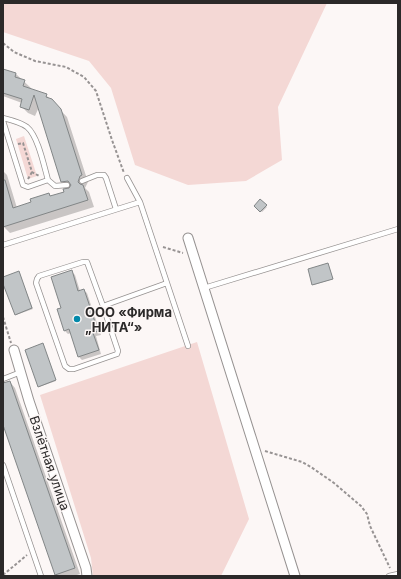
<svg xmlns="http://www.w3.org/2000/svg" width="401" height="579" font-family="Inter,sans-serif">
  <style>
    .green { fill: #f4d8d5 }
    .shadow { fill: #0003 }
    .building { fill: #c1c5c7; stroke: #828687 }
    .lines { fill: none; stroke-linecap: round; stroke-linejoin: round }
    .lane-casing { stroke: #969291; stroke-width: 6 }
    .street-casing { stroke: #969291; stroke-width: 11 }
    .path { stroke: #979393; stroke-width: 2; stroke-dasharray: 3 2; stroke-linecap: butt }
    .lane { stroke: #fff; stroke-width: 4.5 }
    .street { stroke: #fff; stroke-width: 9 }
    .poi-dot { fill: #0389aa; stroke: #fcf7f6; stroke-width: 1.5 }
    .labels { text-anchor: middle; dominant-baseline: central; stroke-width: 3; stroke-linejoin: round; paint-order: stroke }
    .poi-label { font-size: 13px; font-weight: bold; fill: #2b2929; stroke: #fcf7f6; text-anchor: start }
    .street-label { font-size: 13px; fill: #2b2929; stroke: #fcf7f6 }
  </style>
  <rect width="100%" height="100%" fill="#fcf7f6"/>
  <path class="green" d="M3,3H327L278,107L282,160L246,181L188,185L135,165L111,88L89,61L3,32Z
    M24,136L37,176L28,179L16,139Z
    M197,342L249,519L221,576H93L91,558L40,395Z"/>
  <path class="shadow" d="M3,70L16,74L31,88L30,90L46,95L67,117L88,182L85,188L89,192L94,207L10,233L4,227L3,171L7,175L17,208L32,203L49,194L51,197L65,192L69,189L61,181L39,107L35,116L28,113L21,106L22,103L3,96Z
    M260,200L267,207L262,212L255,206Z
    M328,264L333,279L314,285H313Z
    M71,271L75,275L80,291L83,290L87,293L101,335L96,336L101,354L82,360L79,357L71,333L68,334L65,331L62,308Z
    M19,273L33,309L16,315L3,278Z
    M43,344L56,381L39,387L38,386Z
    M10,382L15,388L80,574L74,576H57L56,575L3,422V385Z"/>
  <path class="building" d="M3,69L16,73L15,77L25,80L23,86L47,94L46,97L52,99L61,109L82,175L80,176L78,182L80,184L83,185L88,200L3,227V180H5L13,208L31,202L30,199L49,193L50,196L64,192L63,189L69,188L71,185L68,181L61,182L34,95L29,110L20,107L22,99L3,93Z
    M260,199L267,205L260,212L254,206Z
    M328,263L333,279L312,285L308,269Z
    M72,270L78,291L84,289L98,331L93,333L99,350L78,357L69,329L64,331L57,309L61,308L51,277Z
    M19,271L32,308L15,315L3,284V277Z
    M43,343L56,380L38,387L25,350Z
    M10,381L75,568L55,575L3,425V383Z"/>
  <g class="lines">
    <g class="lane-casing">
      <path id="lane" d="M3,118C11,120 20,122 27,127C38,136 44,166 48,180L28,187L23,185L3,121
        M127,178L140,202L188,346
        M48,180L55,186L67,185
        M82,181L97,175H104L106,178L116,209
        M3,245L140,202
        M204,288L398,229
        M103,306L118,351L117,354L74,369H69L65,366L36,283L37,279L39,276L83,262H87L103,306L167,283
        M3,379L21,372
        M3,465L41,576
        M389,576L398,574"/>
    </g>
    <g class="street-casing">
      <path id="street" d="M188,238L295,576
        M14,350L29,401L86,568L87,576"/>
    </g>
    <path class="path" d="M3,43L14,52L35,61L66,67L84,77L96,91L112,140L124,173
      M18,144L23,143L32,172L39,176
      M28,179L32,172
      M163,247L183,253
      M3,317L11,343
      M265,451L302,462L311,467L334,483L361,506L367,514L370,526L390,568
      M3,575L27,555"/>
    <use href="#lane" class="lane"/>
    <use href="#street" class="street"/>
  </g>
  <circle class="poi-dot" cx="77" cy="319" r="4"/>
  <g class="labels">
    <g class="poi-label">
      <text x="85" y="312">ООО «Фирма<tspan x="85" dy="15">„НИТА“»</tspan></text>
    </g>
    <g class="street-label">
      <text transform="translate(50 463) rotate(71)">Взлётная улица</text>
    </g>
  </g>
  <rect width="401" height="579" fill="none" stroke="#2b2929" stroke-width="8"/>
</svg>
